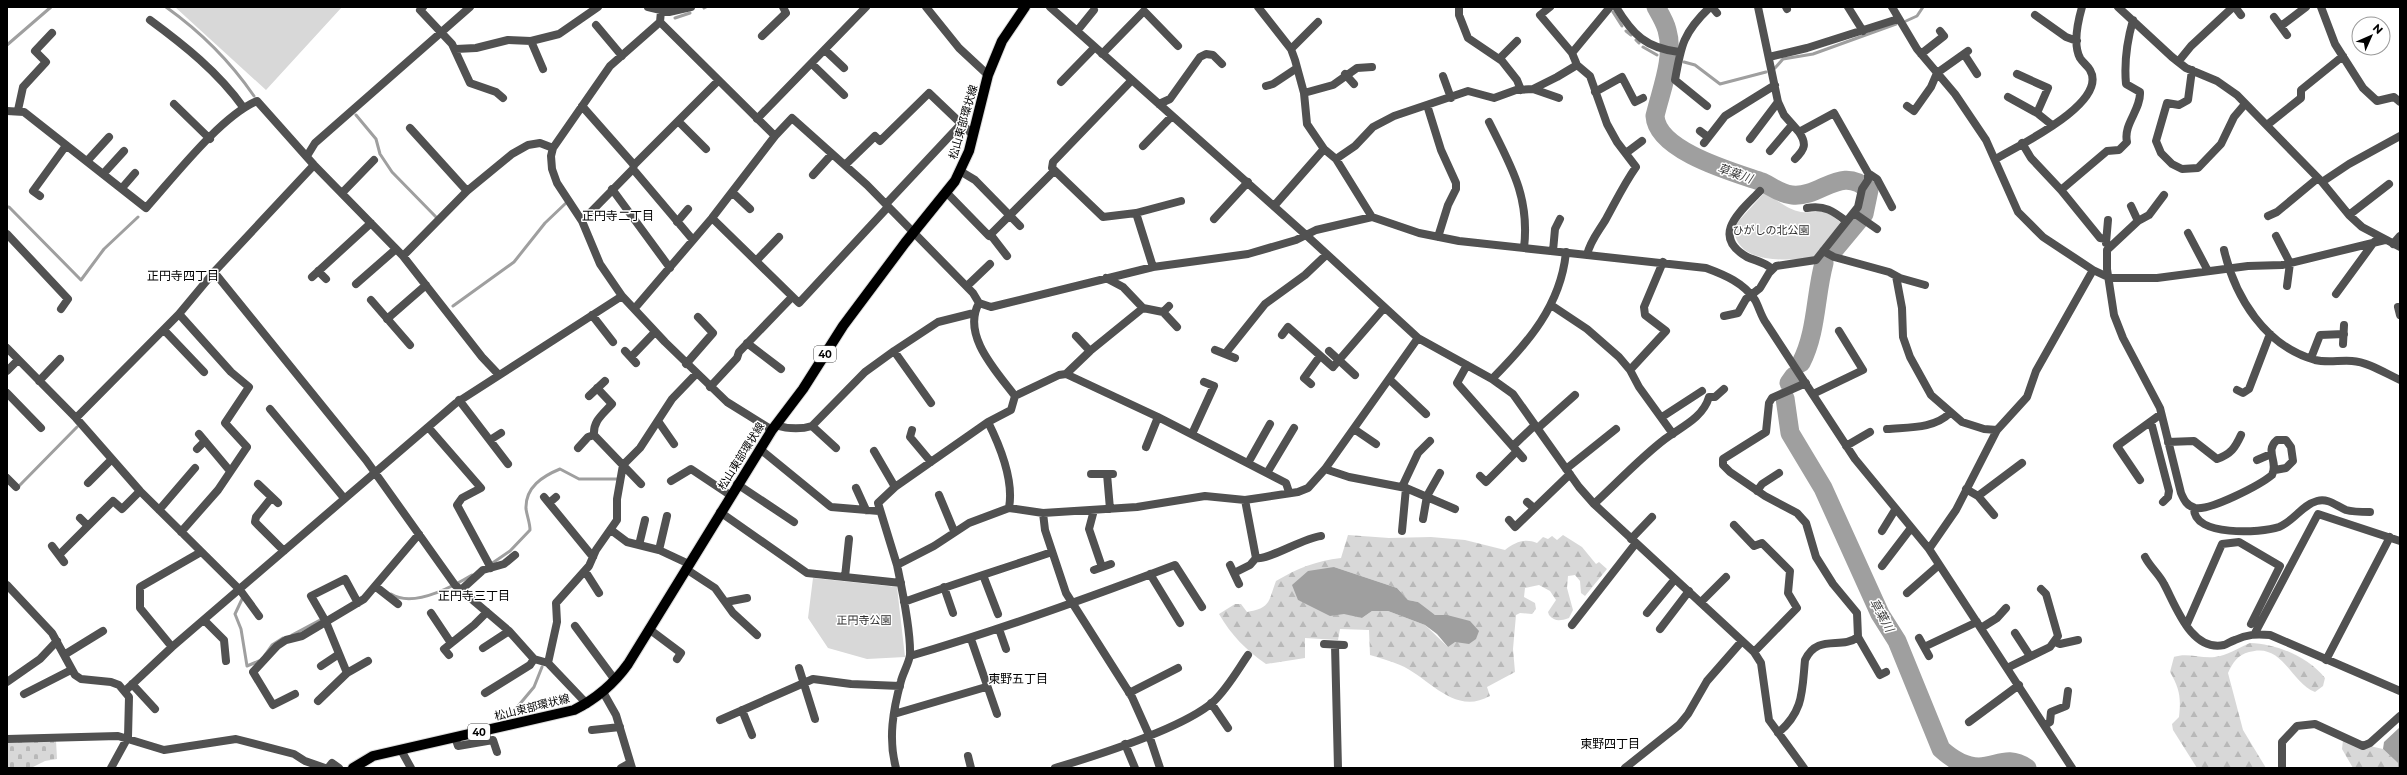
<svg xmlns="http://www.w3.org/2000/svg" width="2407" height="775" font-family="Montserrat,'Noto Sans JP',sans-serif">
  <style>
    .forest { fill: url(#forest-firs); fill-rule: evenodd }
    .cemetery { fill: url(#cemetery-stones) }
    .green { fill: #d8d8d8 }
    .water { fill: #9f9f9f }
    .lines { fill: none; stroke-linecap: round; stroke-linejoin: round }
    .stream { stroke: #9f9f9f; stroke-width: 3 }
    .river { stroke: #9f9f9f; stroke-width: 19 }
    .primary-casing { stroke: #dbdbdb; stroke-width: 12 }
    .minor { stroke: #515151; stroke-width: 8 }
    .primary { stroke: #000; stroke-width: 10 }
    .labels { text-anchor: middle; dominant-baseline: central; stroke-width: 3; stroke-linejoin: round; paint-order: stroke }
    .shield { fill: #fff; stroke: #4c4c4c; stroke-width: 1 }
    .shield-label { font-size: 10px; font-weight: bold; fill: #000 }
    .street-label { font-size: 11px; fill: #000; stroke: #fff }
    .park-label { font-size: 11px; fill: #2f2f2f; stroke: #fff }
    .water-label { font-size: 12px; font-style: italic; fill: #404040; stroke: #fff }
    .neighbourhood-label { font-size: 12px; fill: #000; stroke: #fff }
  </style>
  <defs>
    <pattern id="forest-firs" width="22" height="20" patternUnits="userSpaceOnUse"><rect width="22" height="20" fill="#d8d8d8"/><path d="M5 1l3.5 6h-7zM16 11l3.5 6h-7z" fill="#b8b8b8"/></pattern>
    <pattern id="cemetery-stones" width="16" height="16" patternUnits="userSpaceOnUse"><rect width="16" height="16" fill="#d8d8d8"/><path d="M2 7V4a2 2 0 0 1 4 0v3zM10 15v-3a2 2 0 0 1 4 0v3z" fill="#b8b8b8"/></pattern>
  </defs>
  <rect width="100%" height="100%" fill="#fff"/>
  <path class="forest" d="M1348,535L1389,538L1431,537L1465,540L1505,550C1515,542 1525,538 1537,543L1543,537L1548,539L1552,536L1557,540L1563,535L1582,547L1596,564L1599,562L1607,569L1585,596L1581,593L1580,581L1575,575L1568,576L1567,588L1573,610L1569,618C1560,621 1555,622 1549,615L1548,612L1556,600L1550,591L1539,585L1525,588L1524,597L1535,603L1536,609L1532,614L1520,613L1516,615L1513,649L1515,672L1487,687L1490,696C1454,716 1430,678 1400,665C1391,661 1380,658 1370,655L1369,630L1340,629L1338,640L1305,638V658L1266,664C1246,650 1231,635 1219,614L1235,604H1241L1247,612C1271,608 1268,602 1276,581C1298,568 1316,561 1341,558ZM1334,567L1397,588L1408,600L1418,602L1425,610L1435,615H1447L1448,647L1425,625L1388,611H1372L1362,618L1298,600Z
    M2250,643C2278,644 2308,657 2325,678L2323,686L2315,692C2290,682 2283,642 2249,652C2238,655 2233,662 2228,673L2243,730L2266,768H2197L2173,730L2172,724L2179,717C2181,698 2180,689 2170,672L2174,657C2187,652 2201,659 2215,657C2226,656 2240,647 2250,643Z
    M2343,740L2383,749L2398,763V768H2353L2342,749Z"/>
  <path class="cemetery" d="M56,740L57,759L45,761L31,768H7V742Z"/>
  <path class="green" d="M175,7H342L266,90Z
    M1765,192C1775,199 1788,210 1801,212C1823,214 1821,205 1841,223L1814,258C1788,260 1734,266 1734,226Z
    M813,578L897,587L905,657L867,659L828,648L808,618Z"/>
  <path class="water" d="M1334,567L1397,588L1408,600L1418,602L1435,615H1447L1470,621L1479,631L1476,639L1469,644L1455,642L1448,647L1437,634L1425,625L1388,611H1372L1362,618L1344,614L1330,616L1298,600L1292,585L1308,571Z
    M2400,727V768H2398V763L2383,749L2384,742Z"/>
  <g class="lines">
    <path class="stream" d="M166,7C201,32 230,61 254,96
      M704,8L706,7
      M1613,12L1622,26
      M675,18L690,13
      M1906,21L1917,16L1923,7
      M1626,31L1631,35
      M1636,40L1639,43
      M7,45L51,7
      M1643,47L1657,55
      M1664,58L1673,61
      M1684,62L1695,65L1720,84L1766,72
      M1775,68L1783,59L1813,54L1896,24
      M356,115L376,139L380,154L392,172L436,217
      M7,207H9L81,280L104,249L138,217
      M453,306L514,262L545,223L566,203
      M19,486L77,427
      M491,564L510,551L530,530C530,523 527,516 526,509C525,487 543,476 560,469L579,479H621
      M391,594C413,608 452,587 472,575
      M243,597L235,614L241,629L247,666L259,661
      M292,635L322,619
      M265,655L272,645L283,638
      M509,717L534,687L542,667"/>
    <path class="river" d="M1656,7C1660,14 1665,22 1667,30C1675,57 1661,90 1655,116C1657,151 1733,172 1762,182C1773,187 1780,194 1792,195C1822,198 1840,164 1869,190L1864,214L1834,250
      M1801,363C1817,332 1815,296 1824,263
      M1789,383L1794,376
      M1785,398L1790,433L1823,488L1880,614L1897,641L1941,749C1951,758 1965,767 1979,767C1998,766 2008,755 2027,768"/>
    <g class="primary-casing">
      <path id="primary" d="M353,768L373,756L574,710C596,699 613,685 628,664L772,430L803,389L843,326L905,243L955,181L969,151L988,75L1002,41L1025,7"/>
    </g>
    <path class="minor" d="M423,7L420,10L452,44L470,83L496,92L503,98
      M648,7L669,12L691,7
      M926,7L959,48L988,75
      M1050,7L1306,235L1418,338L1492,379L1513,394L1579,487L1594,504L1754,652L1761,663L1769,720L1804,768
      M1258,7L1291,49L1295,60L1304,93L1307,124L1324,149L1336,159L1372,217
      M1459,7V15L1468,38L1502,61L1517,80L1521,90
      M1550,7L1540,15L1572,53
      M1616,7C1633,35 1646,48 1679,52
      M1712,7L1717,13
      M1786,7L1787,9
      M1848,7L1863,31
      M1892,7L1917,49L1955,94L1986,140L2018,212L2043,237L2093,270L2110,278H2157L2248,266L2282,265L2385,240
      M2118,7L2172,57L2186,68L2217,81L2237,95L2322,182L2349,215L2362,227L2400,247
      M2235,7L2241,15
      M2321,7L2335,44L2363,88L2377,101L2394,97L2400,102
      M661,11L660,22L775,136
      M2035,15L2066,37L2077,41
      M2274,17L2287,35
      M150,20C184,45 218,72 243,107
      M660,22L610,66L553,148L551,156L552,169L557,183L582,221L600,264L622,296L665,342L727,402L772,430
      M596,25L622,56
      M2281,26L2306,7
      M1077,31L1094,10
      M762,36L786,13L783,7
      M531,41L543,69
      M456,49L476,48L508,40L531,41L559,34L598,7
      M1291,49L1318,22
      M825,50L844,68
      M1102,54L1144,11L1178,46
      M1921,54L1944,36L1940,31
      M1964,54L1977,74
      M1769,57L1807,48L1898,19
      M1499,59L1517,41
      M2178,62L2191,46L2233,7
      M812,64L844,95
      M2192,70L2188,100L2179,105L2167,103L2156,141L2161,153L2172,164L2182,169L2198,168L2221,144L2234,117L2245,104
      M1345,74L1354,84
      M2017,74L2048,88L2037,113
      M1443,76L1451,98
      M1132,80L1053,162L1052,168L1103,217L1136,213L1181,201
      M1061,82L1095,47
      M1266,86L1273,84L1297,68
      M1533,89L1559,98
      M1595,92L1622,77L1635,102L1643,98
      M1304,93L1333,85L1357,68L1372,67
      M2008,97L2037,113L2052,125
      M174,104L210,139
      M1159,104L1170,99L1200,57L1206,54L1213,55L1222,64
      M1427,105L1441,150L1456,183V189L1448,205L1438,237
      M582,106L634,165L718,81
      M1707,106L1675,80C1681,45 1683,33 1710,7
      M1907,106L1914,111L1931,87L1937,73L1968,51
      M18,110L23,87L46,62L35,51L52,33
      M7,111L24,112L146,208C174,177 220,117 257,101L314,165L403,256L482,357L499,375
      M757,119L866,7
      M678,121L706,149
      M1489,122C1511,166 1530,197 1524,248
      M2267,125L2301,98V90L2343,56
      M410,128L467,191
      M1700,131L1708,137
      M1750,139L1778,102
      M1704,143L1725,116L1775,85
      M2022,143L2031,158L2061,190L2100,238L2106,239
      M1143,146L1172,116
      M1770,151L1792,125
      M1626,153L1642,141
      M307,156L315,143L470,7
      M1336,159L1355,146L1373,127L1394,116L1468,91L1494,98L1516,90L1533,89L1557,77L1577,65
      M1795,159C1805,149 1807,144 1799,132
      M1996,159C2017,146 2109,103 2090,70C2088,66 2083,63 2080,58C2073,45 2078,21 2082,7
      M88,160L109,137
      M634,165L633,169L693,240
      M845,165L875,136L880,141L929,93L973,135
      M960,171L975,180L1020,226
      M104,173L124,151
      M1868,173L1877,179L1892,207
      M813,175L832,154
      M2322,182L2349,164L2400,136
      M122,188L135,173
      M612,189L670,268
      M2061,190L2107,151L2119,150L2127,142C2123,124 2141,110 2140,92L2126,84C2124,62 2127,41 2133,20
      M1760,191C1742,210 1709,235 1747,257C1756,261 1765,262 1772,269
      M732,192L750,209
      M342,193L374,160
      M947,193L989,236L1054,171
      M2164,195L2149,215L2138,221L2107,250V269L2114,315L2123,338L2160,408L2181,493C2184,500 2187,506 2195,508C2210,511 2260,485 2272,475C2279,462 2264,451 2277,440H2286L2291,447L2293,461L2286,468L2275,470
      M40,196L33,191L65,147
      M886,204L961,124
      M1274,206L1324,149
      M2131,206L2138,221
      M1807,208C1825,205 1833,211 1846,221
      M1136,213L1153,267
      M1854,213L1877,229
      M2349,215L2389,184
      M2268,216L2277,212L2318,178
      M712,218L799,303L888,207
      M1214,219L1248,182
      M582,221L633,169
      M677,222L688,209
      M2188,233L2208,271
      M7,234L68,299L61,309
      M990,234L1007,256
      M2276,236L2290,263L2287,286
      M2106,243L2108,220
      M2393,244L2400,236
      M2224,250C2235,297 2265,346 2315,360C2327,363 2340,360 2352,361C2368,362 2385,373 2400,380
      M1553,251L1555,229L1560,219
      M1823,251L1834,257L1889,272L1900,278L1925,285
      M1587,255C1590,241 1599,231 1606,219C1616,201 1624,184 1636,167L1617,142L1607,124L1590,76L1577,65L1572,53L1610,7
      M403,256L467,191L512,154L528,145L540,143L553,148
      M756,261L779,237
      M318,271L326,279
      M214,272L366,460L455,585L509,631L534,659L548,663L587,704
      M1896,276L1902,308L1903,337L1910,357L1931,395L1962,422L1984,429L1997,430
      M312,277L371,223
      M1106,278L1123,287L1143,308L1163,312
      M356,284L396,249
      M967,286L990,264
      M2336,294L2374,242
      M371,300L410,345
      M979,303C961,335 997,372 1015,396L1011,410L988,422C1000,446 1014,481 1009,508
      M1551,305L1587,329L1619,357L1630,370L1639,387L1673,434
      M1169,306L1163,312L1177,327
      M2398,307L2400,315
      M635,308L712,218L775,136L792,118L867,185L973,293L979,303L991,307L1153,267L1248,254L1296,240L1316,230L1372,217L1419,233L1459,241L1706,268C1725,275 1744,283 1755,300C1759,307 1761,316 1766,323L1855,459L1929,549L2072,768
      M179,314L231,372L249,387L225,423L247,447L218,490L181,532
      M592,315L613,342
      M1724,316L1738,313L1746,299L1760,288L1769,273L1776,266L1816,260L1858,207L1862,189L1868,180V173L1834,113L1799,132L1784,115L1778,102L1758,7
      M387,319L426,285
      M164,330L204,372
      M1282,335L1288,327L1333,367L1384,308
      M747,343L781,369
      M2343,344L2344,325
      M7,348L76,418L140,491L240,590L259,616
      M1215,350L1235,358
      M625,351L636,363
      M894,351L931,403
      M1090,351L1143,308
      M1329,351L1355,375
      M1225,354L1265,304L1305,275L1326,255
      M631,357L655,332
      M2311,358L2320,335L2344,334
      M686,364L713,333L698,317
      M1467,365L1457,383L1523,458
      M1630,370L1666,331L1645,315L1644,307L1663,262
      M7,371L18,360
      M1066,374L1090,351L1076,336
      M1389,379L1426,414
      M1492,379C1528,343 1561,305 1566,252
      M39,381L60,359
      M1311,384L1304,378L1320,356
      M710,387L737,358L739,352L792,297
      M597,388L612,404C602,415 593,421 594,435L641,484
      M2237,390L2243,393L2249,389L2270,334
      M7,393L41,428
      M1813,394L1863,370L1839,331
      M589,396L605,381
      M1015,396L1059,375L1066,374L1158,417L1286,483L1289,492
      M459,400L508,464
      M270,409L344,498
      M1662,417L1702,391
      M76,418L179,314L214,272L314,165
      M658,421L674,444
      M2151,422L2169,491L2168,497L2163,502
      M775,425C788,429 799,430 812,426L836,448
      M812,426L865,372L894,351L938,322L974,313
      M428,427L481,488L462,498L457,505L491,568
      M1538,428L1575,395
      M1354,429L1376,444
      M1887,429C1908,427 1934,429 1950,413
      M912,430L910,437L931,462
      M199,434L230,471
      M1192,434L1214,386L1204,382
      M490,440L501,433
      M2168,442L2194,441L2217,459C2231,454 2235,448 2241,435
      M1513,446L1535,425
      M1846,446L1870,432
      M1146,447L1158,417
      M578,448L588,437L594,435
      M197,449L205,441
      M760,449L831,507L879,511
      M874,451L895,487
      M2257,460L2271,454
      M1248,463L1270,424
      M1325,469L1349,477L1406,488L1455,509
      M1566,469L1616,429
      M1267,473L1294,428
      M1091,474H1113
      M1107,474L1110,509
      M1480,476L1486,482L1517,451
      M7,478L16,487
      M2140,480L2117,446L2161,414
      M671,481L691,469L730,495
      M88,483L112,459
      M258,484L278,503
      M737,484L794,522
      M1402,487L1418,453L1430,441
      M856,488L866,510
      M1966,489L1978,496L1994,515
      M1757,491L1762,484L1779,473
      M939,495L954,531
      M1978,496L2022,463
      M272,497L256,517L255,522L284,551
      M544,497L593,557
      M1245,500L1256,558C1267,561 1303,538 1321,536
      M1527,502L1534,508
      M549,503L556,497
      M1594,504C1617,483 1640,458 1665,439C1681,427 1703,418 1709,397H1715L1724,389
      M2194,508C2193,537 2261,533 2279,527C2294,521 2302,505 2317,501C2329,498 2336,506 2346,510C2353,512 2363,512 2370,512
      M159,510L195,468
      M1094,510L1089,529L1102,567
      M720,512L807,573L901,583
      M1043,513L1045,530L1066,593L1132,697L1149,735L1160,768
      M80,518L88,526
      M1423,519L1427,496L1440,473
      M1509,520L1515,527L1570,474
      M1734,525L1754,546L1762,543L1790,571L1788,593L1797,608L1754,652
      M611,530L627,542L659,550L689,564
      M1402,531L1406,488
      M1882,531L1895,510
      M1631,539L1652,517
      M639,545L645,520
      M52,546L64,562
      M1929,549L1956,510L1997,430L2027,397L2036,371L2093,270
      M659,550L667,516
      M59,555L113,501L122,509L140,491
      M2145,557C2150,567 2159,574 2164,584C2176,606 2191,652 2224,645C2227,644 2231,641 2235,640C2247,634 2257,634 2270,635L2400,691
      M897,565L878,503L895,487L988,422
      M1230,565L1239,584
      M1882,566L1911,528
      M686,569L715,588L733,613L757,635
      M1094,570L1111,564
      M585,571L599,593
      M1234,573L1250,565L1256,558
      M1150,574L1180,623
      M983,575L998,614
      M845,577L849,539
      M7,585L52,633L75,675L81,679L111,682L119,685L129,697L128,737L111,768
      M375,586L398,604
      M944,587L953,613
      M461,590L483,570L504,564L515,555
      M1907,593L1939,565
      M726,602L747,598
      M904,602C953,584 1002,569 1052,552
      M1701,602L1726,577
      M431,613L451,643
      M1647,613L1675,579
      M204,620L224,640L226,661
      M2187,624L2222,544L2239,542L2280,566L2251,624
      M1572,625L1636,543
      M575,626L615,680
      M1981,628L1997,618L2006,608
      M649,629L681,653L677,659
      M999,629L1006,649
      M1660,629L1689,591
      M2015,633L2030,656
      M2255,633L2318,514L2400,541
      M1858,637L1880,675L1886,672
      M1919,638L1929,656
      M971,639L997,714
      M2055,642L2060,644L2078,640
      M1324,644L1344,645
      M1335,645L1338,768
      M172,647L140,608V587L201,552
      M1924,647L1977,622
      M483,648L509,631
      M64,655L103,631
      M449,655L444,649L474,625L487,612
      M910,656C1000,630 1088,598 1175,565L1202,607
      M2326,660L2390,537
      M548,663L557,622L556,603L589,566L596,550L617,520V499L623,465L640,448L672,399L696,374
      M321,666L339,654
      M799,668L815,719
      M2007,668L2050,647L2058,636L2046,594L2041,589
      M347,673L326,622L311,596L345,579L358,603
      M7,682L40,659L57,641
      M132,684L155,709
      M125,691L172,647L456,403L622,296
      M603,692L616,715L632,768
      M485,693L530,665L534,659
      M1129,693L1178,668
      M24,694L71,670
      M295,694L273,705L253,672L277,646L286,640L302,636L364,599L419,534
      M318,701L347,673L368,661
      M1211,703L1228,728
      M742,710L752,735
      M894,714L986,687
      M720,720L813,679L851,684L900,686
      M1969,722L2019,685
      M2045,725L2050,722L2051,712L2066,706L2068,691
      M592,730L620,727
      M1778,733C1804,711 1802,691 1805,660C1818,633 1841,650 1858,637L1857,613L1833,584L1816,557L1806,523L1797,513L1765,496L1730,472L1723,465V459L1766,432L1769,403L1772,398L1806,383
      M455,737L458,746L493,740L497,752
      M7,739L118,736L164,750L236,739L294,754L305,761L325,768
      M1125,744L1135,768
      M401,750L411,768
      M968,756L971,768
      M328,768L332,763L339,768
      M621,768L630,763
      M896,768C888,739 893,710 901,681C903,673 909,663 910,655C911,630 902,589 897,565L934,546L969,523L1009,508L1043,513L1137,507L1205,496L1245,500L1298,492L1308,488L1325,469L1418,338
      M1055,768C1095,756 1182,729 1213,702C1227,689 1237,671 1248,655
      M1625,768L1679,725L1688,714L1707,681L1742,641
      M2282,768V742L2297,726L2315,724L2363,746L2370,743L2400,716"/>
    <use href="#primary" class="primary"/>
  </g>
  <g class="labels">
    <g class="shield">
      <rect x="814" y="346" width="22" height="16" rx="3"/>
      <rect x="468" y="724" width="22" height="16" rx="3"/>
    </g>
    <g class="shield-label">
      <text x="825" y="354">40</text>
      <text x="479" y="732">40</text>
    </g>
    <g class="street-label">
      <text transform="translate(963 122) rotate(-74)">松山東部環状線</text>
      <text transform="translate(741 456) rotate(-58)">松山東部環状線</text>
      <text transform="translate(532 707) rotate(-14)">松山東部環状線</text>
    </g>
    <g class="park-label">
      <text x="1771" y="230">ひがしの北公園</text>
      <text x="864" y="620">正円寺公園</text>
    </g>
    <g class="water-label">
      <text transform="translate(1735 173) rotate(19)">草葉川</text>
      <text transform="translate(1882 615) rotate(61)">草葉川</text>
    </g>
    <g class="neighbourhood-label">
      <text x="618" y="215">正円寺二丁目</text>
      <text x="183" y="275">正円寺四丁目</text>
      <text x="474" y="595">正円寺三丁目</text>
      <text x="1018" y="678">東野五丁目</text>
      <text x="1610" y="743">東野四丁目</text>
    </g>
  </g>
  <rect width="2407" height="775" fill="none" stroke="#000000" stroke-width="16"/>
  <g transform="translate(2371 36) rotate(45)"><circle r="19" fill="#ffffff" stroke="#999999"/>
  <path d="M0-3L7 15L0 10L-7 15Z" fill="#000000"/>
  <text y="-6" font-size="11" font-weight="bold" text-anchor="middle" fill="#000000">N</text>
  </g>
</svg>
